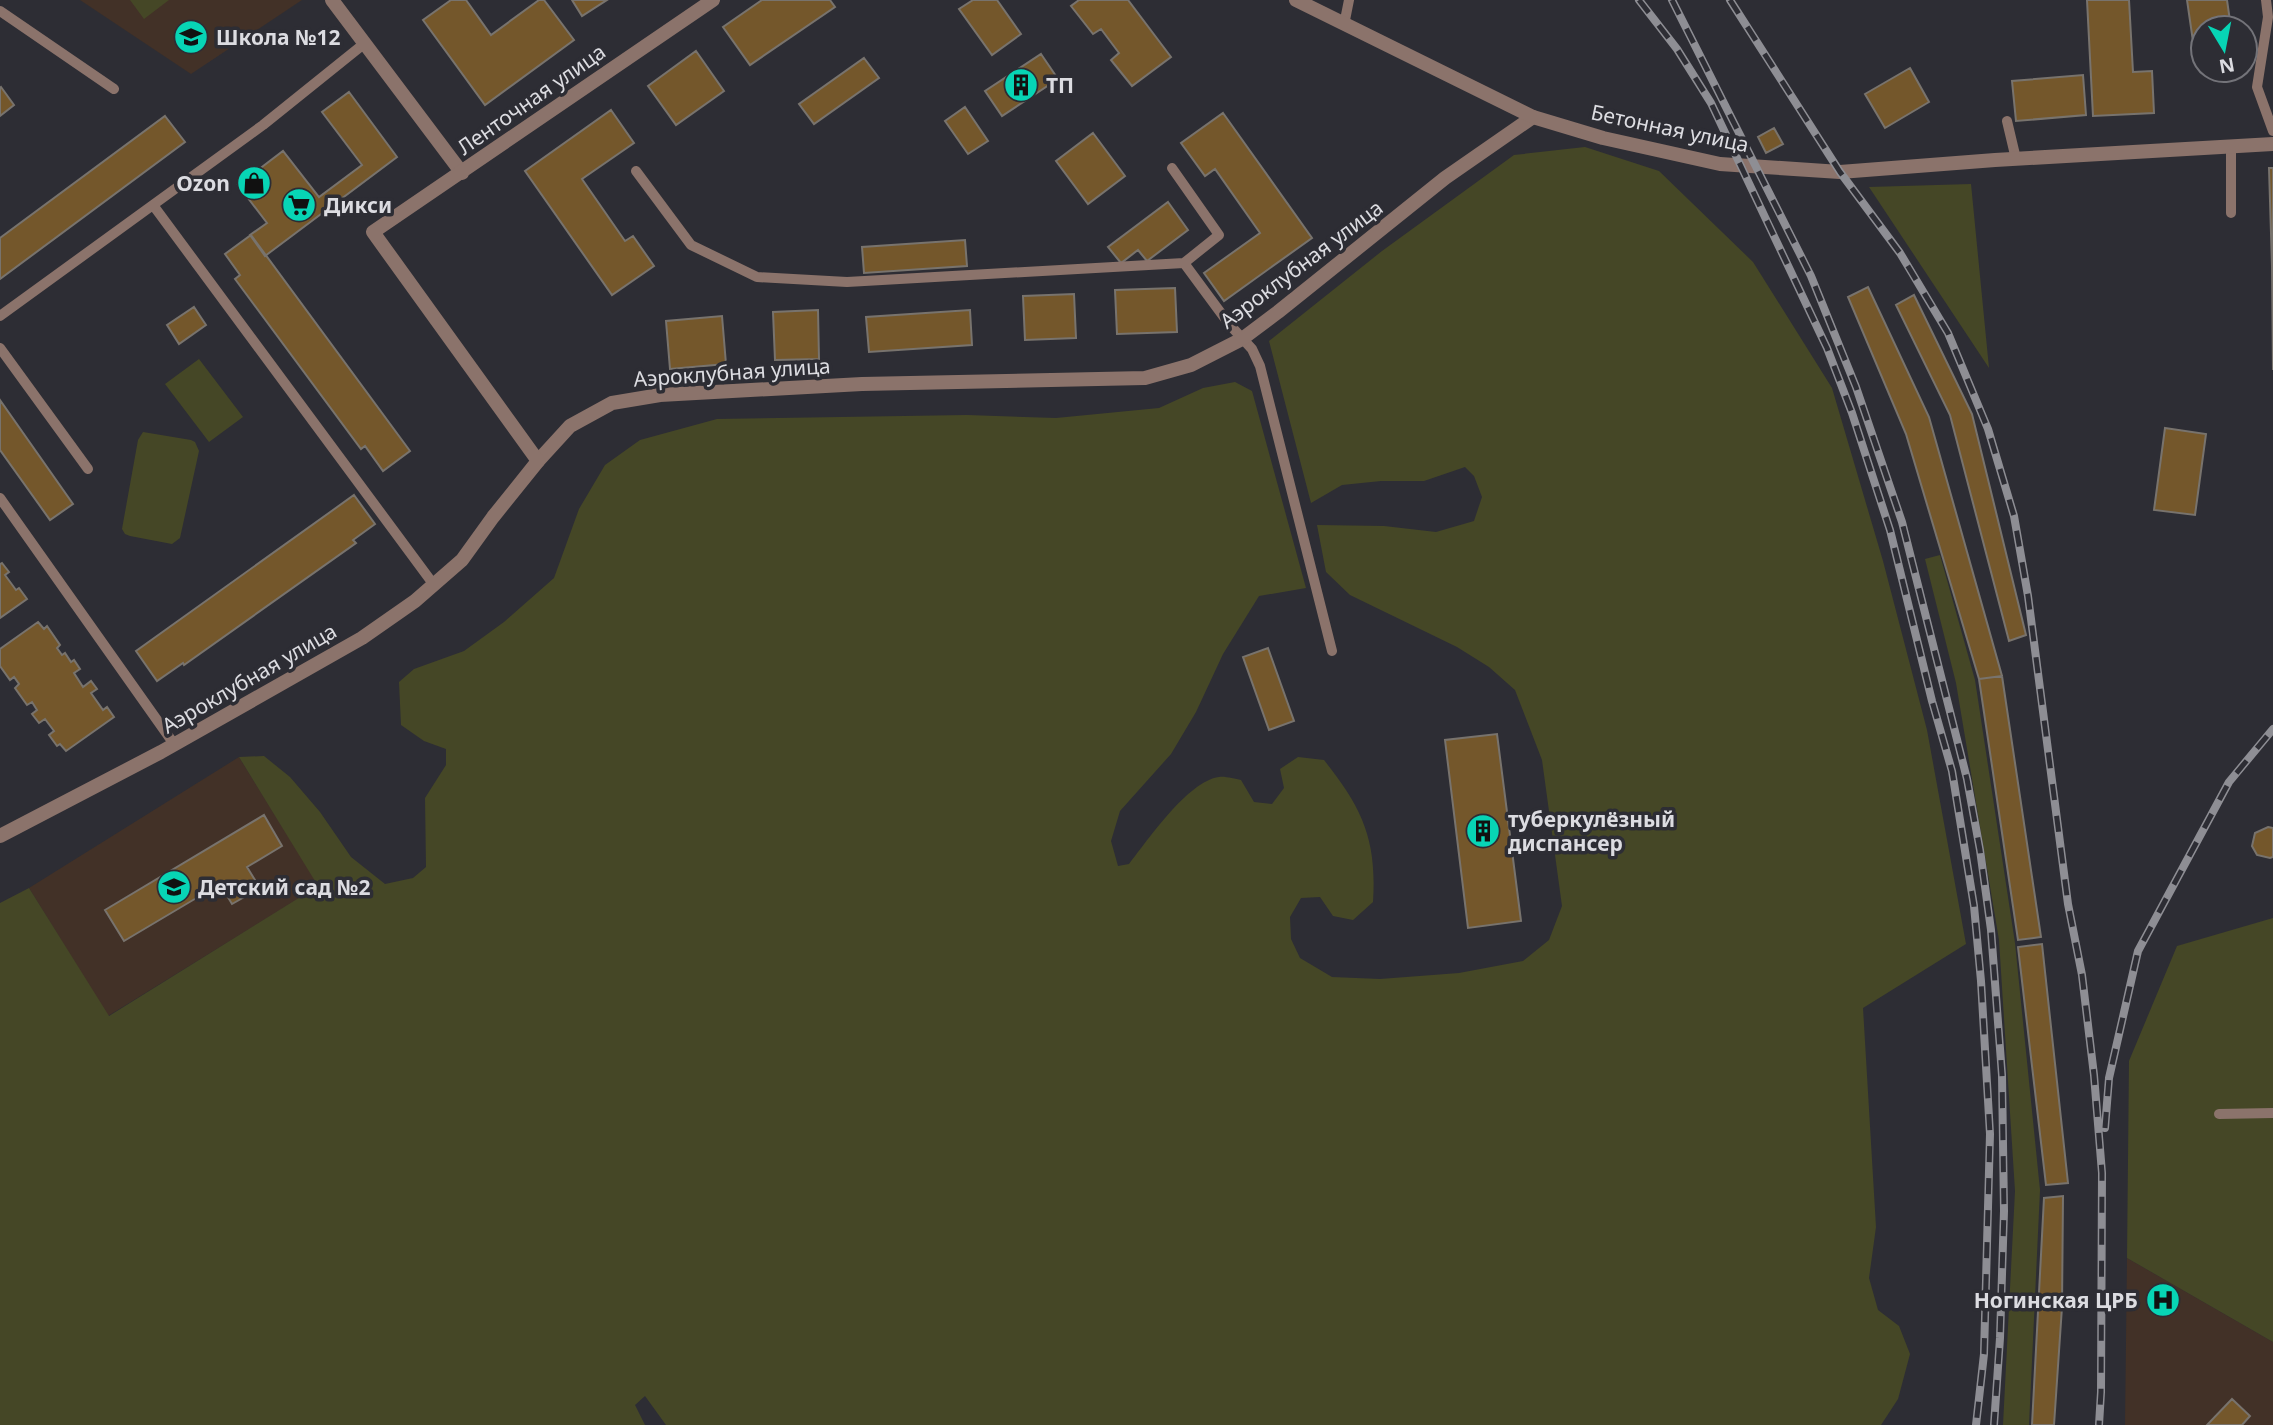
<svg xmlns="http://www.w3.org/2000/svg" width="2273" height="1425" font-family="'Noto Sans',sans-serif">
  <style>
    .education { fill: #423127 }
    .green { fill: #454726 }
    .building { fill: #74572b; stroke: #78736d; stroke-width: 2 }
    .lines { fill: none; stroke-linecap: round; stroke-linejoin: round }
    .service { stroke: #8b736b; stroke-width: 10 }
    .minor { stroke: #8b736b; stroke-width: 14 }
    .tertiary { stroke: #8b736b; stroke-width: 14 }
    .rail-casing { stroke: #8e8e94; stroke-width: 8 }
    .rail { stroke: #2d2d34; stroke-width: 5; stroke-dasharray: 16; stroke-linecap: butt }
    .labels { text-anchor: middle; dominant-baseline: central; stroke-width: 7; stroke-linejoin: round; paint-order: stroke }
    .poi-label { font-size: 21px; font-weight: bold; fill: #dcdce1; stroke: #2d2d34; text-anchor: start }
    .street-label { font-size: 21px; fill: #dcdce1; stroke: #2d2d34 }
  </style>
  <rect width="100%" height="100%" fill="#2d2d34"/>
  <path class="education" d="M80,0H302L191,74Z
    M239,757L319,886L108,1016L29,888Z
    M2127,1258L2273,1342V1425H2125Z"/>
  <path class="green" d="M130,0H169L144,19Z
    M1585,147L1659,171L1753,262L1832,388L1883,561L1927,730L1966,944L1863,1008L1876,1227L1869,1278L1878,1310L1899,1326L1910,1354L1898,1399L1881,1425H666L645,1396L635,1405L645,1425H0V903L29,888L109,1016L318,886L239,757L264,756L290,777L320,812L351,857L385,884L413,878L426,867L425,798L446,765V749L424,741L401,725L399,682L414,669L464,651L504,622L554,578L579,509L605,465L640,440L717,419L967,415L1056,418L1159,408L1203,388L1235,382L1252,391L1306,588L1259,596L1223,654L1196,712L1171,754L1120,811L1111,841L1118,866L1129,864C1148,840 1188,781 1219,777C1225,776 1235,779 1241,780L1254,802L1272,804L1284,788L1280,769L1298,757L1324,760C1362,808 1377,839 1373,902L1353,920L1333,916L1320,897L1301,898L1290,917L1291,939L1300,958L1332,977L1380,979L1459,973L1523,961L1549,940L1562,906L1542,760L1515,690L1489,667L1457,647L1350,595L1326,572L1317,525L1384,526L1436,532L1474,521L1482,497L1474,476L1465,467L1424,481H1381L1342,485L1311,503L1269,341L1382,251L1514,155Z
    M1971,184L1989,368L1869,187Z
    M199,359L243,417L209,442L165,384Z
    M143,432L191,440L195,442L199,451L180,538L172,544L130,536L125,534L122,529L138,440Z
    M1940,555L1975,680L2015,943L2040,1190L2029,1425H2003L2015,1191L1999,940L1956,683L1925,559Z
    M2273,918V1342L2127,1258L2129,1061L2177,946Z"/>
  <path class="building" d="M451,0H466L491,35L539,0H544L574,40L485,105L423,20Z
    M572,0H607L582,16Z
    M762,0H830L835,7L750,65L723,27Z
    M973,0H997L1021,34L992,55L959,9Z
    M1079,0H1128L1171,57L1132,86L1111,60L1119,53L1101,29L1093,34L1071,6Z
    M2087,0H2129L2133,72L2152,71L2154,113L2093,116Z
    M2187,0H2227L2231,28H2203V61L2196,62Z
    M696,51L724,91L676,125L648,86Z
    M1041,54L1058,79L1002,116L985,91Z
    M864,58L879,78L814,124L799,104Z
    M1910,68L1929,102L1885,128L1865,94Z
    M2083,75L2086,115L2016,121L2012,81Z
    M1,87L14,105L0,116V88Z
    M349,92L397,157L265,256L250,235L267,223L238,185L283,151L319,197L362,165L322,112Z
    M965,107L988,141L968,154L945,121Z
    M611,110L634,143L582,179L625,241L633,236L654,266L612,295L525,171Z
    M1223,113L1312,238L1224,301L1204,273L1260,233L1215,169L1205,176L1181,143Z
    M165,116L185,142L0,279V238Z
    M1774,128L1783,144L1766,153L1758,137Z
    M1093,133L1125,176L1088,204L1056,161Z
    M2269,168H2273V266H2272Z
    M1168,202L1188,230L1147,261L1138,250L1121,263L1108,247Z
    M251,235L410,451L383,471L365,446L361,449L235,279L240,275L225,254Z
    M965,240L967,266L864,273L862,247Z
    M2272,266H2273V370Z
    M1868,287L1929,417L2002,676L1979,679L1906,434L1848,297Z
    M1175,288L1177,332L1117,334L1115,290Z
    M1074,294L1076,338L1025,340L1023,296Z
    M1914,295L1972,414L2026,635L2009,641L1950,415L1896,305Z
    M194,307L206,325L179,344L167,325Z
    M818,310L819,359L775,360L773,312Z
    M970,310L972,345L869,352L866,317Z
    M722,316L726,364L670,369L666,321Z
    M0,400L73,504L50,520L0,450Z
    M2165,428L2206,434L2195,515L2154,510Z
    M354,495L375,524L353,540L356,543L184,665L183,663L157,681L136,651Z
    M2,563L9,572L5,575L16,590L19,588L27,599L0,618V564Z
    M38,622L44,629L47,626L60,645L57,648L62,655L65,653L71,662L74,660L80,669L74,673L83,687L91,681L97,689L91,693L103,710L107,707L114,717L66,751L60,744L57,746L49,735L54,731L45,719L39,723L32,714L37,710L32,702L27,705L15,688L19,684L14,677L10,680L0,666V649Z
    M1268,648L1294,721L1269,730L1243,657Z
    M2002,676L2041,937L2018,940L1979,679Z
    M1497,734L1521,921L1468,928L1445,740Z
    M264,815L282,846L247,867L260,888L232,904L220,884L124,941L105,910Z
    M2268,827L2273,828V857L2270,858L2257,855L2252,846L2255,833Z
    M2042,944L2068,1183L2046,1185L2018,947Z
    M2063,1196L2062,1307L2054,1425H2032L2044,1198Z
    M2232,1399L2250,1416L2242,1425H2207Z"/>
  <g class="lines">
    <path class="service" d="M2266,0L2268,17L2257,87L2273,131
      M0,11L114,89
      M1344,25L1349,0
      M2007,121L2016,159
      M1172,168L1219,235L1184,263L1229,324L1252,349L1260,366L1332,651
      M636,171L691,245L757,277L847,282L1184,263
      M153,205L434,585
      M2231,213V146
      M0,316L263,125L365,43
      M0,348L88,469
      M0,498L174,744
      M2219,1114L2273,1113"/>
    <path class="minor" d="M332,0L462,173
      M538,461L570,426L612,403L660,395L862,384L1145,378L1191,365L1242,339L1278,312L1445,178L1533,117"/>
    <path class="tertiary" d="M1296,0L1533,117L1603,138L1720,164L1840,172L1995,160L2273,144
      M0,836L161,752L362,638L415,601L462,560L493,517L538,461L373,232L713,0"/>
    <g class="rail-casing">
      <path id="rail" d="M1639,0L1677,49L1711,103L1827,348L1852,413L1890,530L1932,701L1952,771L1974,906L1981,981L1990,1134L1984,1354L1976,1425
        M1672,0L1811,276L1856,387L1902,522L1967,779L1980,850L1991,930L2002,1075L2004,1211L2000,1338L1994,1425
        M1730,0L1840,172L1900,253L1948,333L1988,429L2014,516L2028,596L2068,904L2082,975L2094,1075L2102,1173L2101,1392L2099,1425
        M2105,1128L2109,1078L2138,951L2229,782L2273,729"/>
    </g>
    <use href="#rail" class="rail"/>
  </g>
  <defs>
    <g id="school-disc" transform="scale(1.75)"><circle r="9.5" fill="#07d5b5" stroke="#2d2d34"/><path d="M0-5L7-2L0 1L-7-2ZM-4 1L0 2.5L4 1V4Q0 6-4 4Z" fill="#111"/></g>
    <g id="building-disc" transform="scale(1.75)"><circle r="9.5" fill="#07d5b5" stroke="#2d2d34"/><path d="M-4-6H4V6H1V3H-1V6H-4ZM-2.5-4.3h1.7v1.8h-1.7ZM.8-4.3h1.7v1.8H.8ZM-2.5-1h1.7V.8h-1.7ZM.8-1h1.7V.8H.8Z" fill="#111"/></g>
    <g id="shop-disc" transform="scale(1.75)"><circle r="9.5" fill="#07d5b5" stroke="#2d2d34"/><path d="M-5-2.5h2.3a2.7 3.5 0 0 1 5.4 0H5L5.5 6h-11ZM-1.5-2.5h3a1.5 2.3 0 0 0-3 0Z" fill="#111"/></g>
    <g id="supermarket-disc" transform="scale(1.75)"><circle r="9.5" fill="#07d5b5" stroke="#2d2d34"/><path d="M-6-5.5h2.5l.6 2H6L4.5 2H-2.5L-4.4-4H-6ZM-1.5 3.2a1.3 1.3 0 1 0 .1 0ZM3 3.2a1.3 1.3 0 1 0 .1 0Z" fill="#111"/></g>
    <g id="hospital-disc" transform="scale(1.75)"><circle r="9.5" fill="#07d5b5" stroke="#2d2d34"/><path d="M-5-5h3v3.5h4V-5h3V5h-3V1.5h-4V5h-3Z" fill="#111"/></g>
  </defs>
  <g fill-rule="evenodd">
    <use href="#school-disc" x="191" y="37"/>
    <use href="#building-disc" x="1021" y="85"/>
    <use href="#shop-disc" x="254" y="183"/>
    <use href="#supermarket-disc" x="299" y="205"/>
    <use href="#building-disc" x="1483" y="831"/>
    <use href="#school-disc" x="174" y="887"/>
    <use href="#hospital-disc" x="2163" y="1300"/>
  </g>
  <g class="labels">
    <g class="poi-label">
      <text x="216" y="37">Школа №12</text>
      <text x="1046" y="85">ТП</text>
      <text x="230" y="183" text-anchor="end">Ozon</text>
      <text x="324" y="205">Дикси</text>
      <text x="1508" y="819">туберкулёзный<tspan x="1508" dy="24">диспансер</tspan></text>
      <text x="198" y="887">Детский сад №2</text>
      <text x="2138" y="1300" text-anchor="end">Ногинская ЦРБ</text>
    </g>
    <g class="street-label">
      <text transform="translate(531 99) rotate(-35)">Ленточная улица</text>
      <text transform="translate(1670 128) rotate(12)">Бетонная улица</text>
      <text transform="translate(1301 264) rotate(-37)">Аэроклубная улица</text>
      <text transform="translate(732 372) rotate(-4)">Аэроклубная улица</text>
      <text transform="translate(249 678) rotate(-30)">Аэроклубная улица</text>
    </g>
  </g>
  <g transform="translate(2224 49) rotate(170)"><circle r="33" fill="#2d2d34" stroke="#737379" stroke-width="2"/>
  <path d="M0-5L12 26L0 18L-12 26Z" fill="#07d5b5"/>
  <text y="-10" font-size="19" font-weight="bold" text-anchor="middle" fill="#dcdce1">N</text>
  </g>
</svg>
